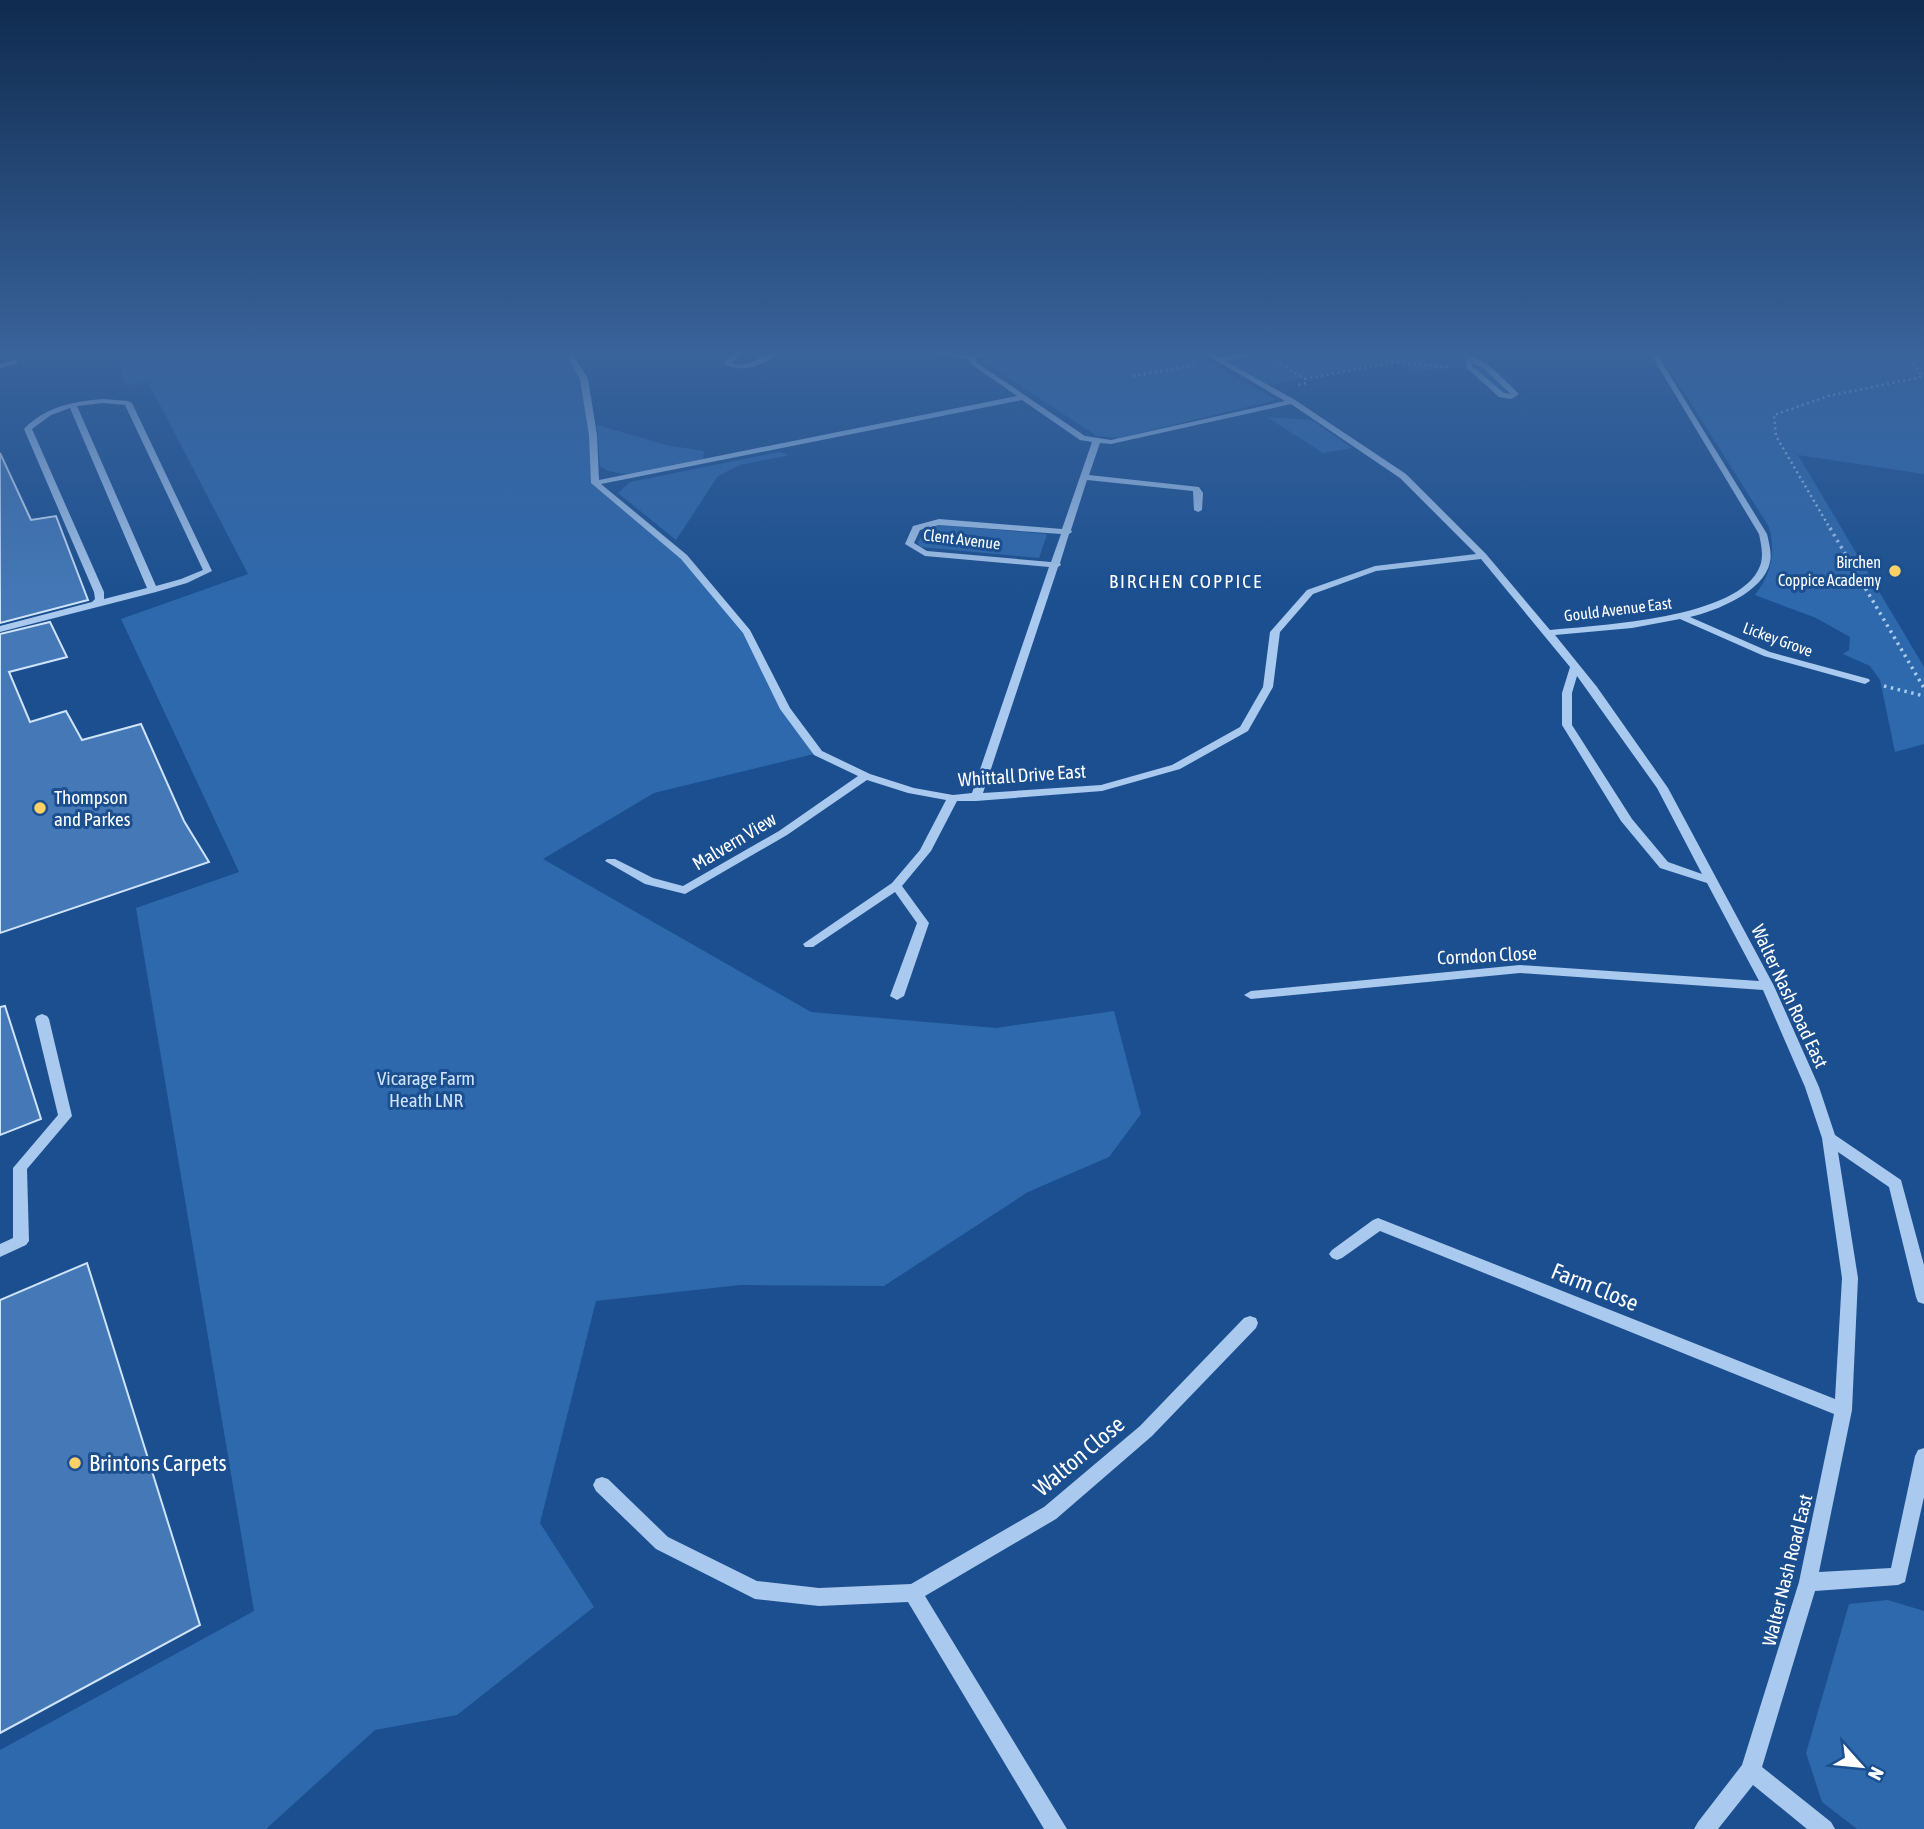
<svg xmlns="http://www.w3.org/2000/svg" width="1924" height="1829" font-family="'Asap Condensed',sans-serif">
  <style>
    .green { fill: #2e69ad }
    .building { fill: #4478b7; stroke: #cfe3fa; stroke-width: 2 }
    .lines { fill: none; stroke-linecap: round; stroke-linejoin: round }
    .path-far1 { stroke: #a9c9ee; stroke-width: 2.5; stroke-dasharray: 2 3.5; stroke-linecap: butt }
    .path { stroke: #a9c9ee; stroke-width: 3.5; stroke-dasharray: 2.5 4.5; stroke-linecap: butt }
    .minor { fill: #a9c9ee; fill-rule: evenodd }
    .poi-dot { fill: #ffd166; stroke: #1b4f8f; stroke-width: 2.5 }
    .labels { text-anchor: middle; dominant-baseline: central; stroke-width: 6; stroke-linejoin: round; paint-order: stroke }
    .far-street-label { font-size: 16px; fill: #fff; stroke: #1b4f8f }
    .far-poi-label { font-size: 16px; fill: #fff; stroke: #1b4f8f; text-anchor: end }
    .far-quarter-label { font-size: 19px; letter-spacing: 2px; fill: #fff; stroke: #1b4f8f }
    .street-label { font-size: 19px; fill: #fff; stroke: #1b4f8f }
    .poi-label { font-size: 19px; fill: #fff; stroke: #1b4f8f; text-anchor: start }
    .park-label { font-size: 19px; fill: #cfe3fa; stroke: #1b4f8f }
    .near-street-label { font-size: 23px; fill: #fff; stroke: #1b4f8f }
    .near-poi-label { font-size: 23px; fill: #fff; stroke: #1b4f8f; text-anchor: start }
  </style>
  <rect width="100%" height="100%" fill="#1b4f8f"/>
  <path class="green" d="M117,351H567L584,379L595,483L684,557L747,632L785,709L818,753L654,793L543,859L811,1012L996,1028L1114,1011L1141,1114L1109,1157L1028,1192L884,1286L740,1285L596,1301L540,1523L594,1607L457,1715L375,1730L266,1829H0V1750L254,1611L136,908L239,872L121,619L248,574L148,382L125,386Z
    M1014,351H1188L1276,400L1119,438L1097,436L984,362L987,356Z
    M1203,351H1457L1485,367L1515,394L1511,397L1502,395L1469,367L1411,371L1390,360L1265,386Z
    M1658,351H1924V474L1798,455L1924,667V744L1895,752L1880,680L1870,666L1843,654L1849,650L1850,637L1816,618L1755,595C1771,574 1776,554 1769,527Z
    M1267,417L1312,420L1352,448L1323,453Z
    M597,425L666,445L704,451L703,459C676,464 625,485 600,466Z
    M779,452L789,455L740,465L718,476L676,540L618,493L630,482Z
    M940,525L1047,534L1039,558L920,547L918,543L925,530Z
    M1888,1600L1924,1611V1829H1857L1822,1802L1806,1753L1849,1604Z"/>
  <path class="building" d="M0,453L31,520L56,516L88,600L0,623Z
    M50,622L67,657L9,672L30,722L66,711L82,740L141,724L184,821L209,862L0,933V634Z
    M5,1006L41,1119L0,1135V1007Z
    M87,1263L200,1625L0,1733V1300Z"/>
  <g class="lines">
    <path class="path-far1" d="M1410,358L1439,352
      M1276,361L1305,379L1306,383L1297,385
      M1133,376L1195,365
      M1305,379L1394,362L1448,367
      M1831,530L1776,436L1774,415L1828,396L1922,377L1907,354L1909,351"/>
    <path class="path" d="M1830,528L1924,688
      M1884,686L1924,696"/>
    <path class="minor" d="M565,351H571L588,379L597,435L599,480L1017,396L971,364L969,359L924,351C938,351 960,356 972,355C981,354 988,351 996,351L976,358V362L1085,436L1111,440L1285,401L1200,351H1208L1220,358L1255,351H1269L1225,361L1295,400L1406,474L1486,554L1550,630C1599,625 1740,619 1760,566C1764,556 1761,544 1759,534L1649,351H1655L1767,534C1769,543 1772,553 1770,562C1764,592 1716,611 1690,617L1770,652L1869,679L1870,681L1865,684L1764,656L1680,619L1632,628L1555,635L1597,687L1668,788L1774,986L1819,1087L1835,1135L1901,1180L1924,1265V1304L1918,1302L1916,1297L1889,1187L1838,1152L1858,1278L1852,1410L1819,1572L1891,1568L1915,1456L1918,1450L1924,1448V1497L1905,1582L1898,1585L1815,1591L1762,1767L1831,1822L1835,1829H1807L1753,1785L1718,1829H1694L1698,1822L1742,1765L1799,1582L1834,1414L1380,1231L1342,1258L1337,1260L1332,1258L1329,1254L1332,1250L1373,1220L1378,1218L1835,1399L1842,1278L1822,1138L1805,1087L1763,990L1520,973L1251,999L1244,995L1251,991L1520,965L1759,981L1707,883L1660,868L1621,821L1562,725V693L1570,667L1481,559L1376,571L1313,594L1280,632L1273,687L1248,731L1180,769L1102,791L976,801H957L931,851L902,886L929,923L904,996L897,1000L890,996L917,923L895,892L813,947H805L803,944L892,883L920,850L946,800L908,793L867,780L787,835L685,894L645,884L605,861L607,859H615L653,878L683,886L779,831L858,776L814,755L780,709L743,633L681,559L591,483L589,435L580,379ZM1022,400L1080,440L1092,442L1062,529L939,519L913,526L905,544L925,556L1049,567L972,793L953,795L914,788L870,774L822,751L790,708L750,630L687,555L601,484ZM1291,404L1400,478L1476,554L1375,566L1307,590L1270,632L1263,687L1240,727L1172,765L1101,785L983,793L1058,567L1061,565L1060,563L1069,534L1072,532L1071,530L1087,480L1193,491L1194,510L1198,512L1202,510L1203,493L1199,487L1089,475L1100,443L1111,444ZM939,525L1061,534L1051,562L927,551L914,543L920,530ZM1577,676L1657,788L1702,874L1668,862L1632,819L1572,725V693Z
      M738,351H746L731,363C751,370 762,351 781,351C764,365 745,374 724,364V362Z
      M1454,351C1478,351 1503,378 1519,394L1511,399L1499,397L1467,368L1466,359ZM1472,363L1483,368L1511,394L1504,393L1472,366Z
      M15,360L17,361V363L0,368V364Z
      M103,399L128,401L132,403L212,571L187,583L156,592L0,632V626L92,602L95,599L94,592L24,429C45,407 74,401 103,399ZM103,403L125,405L203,570L181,579L156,586L77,406ZM70,408L147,588L104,599V592L32,429L51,415Z
      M42,1014L47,1016L49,1019L72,1116L27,1169L29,1241L26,1245L0,1257V1244L13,1238V1168L58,1115L35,1019L37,1016Z
      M1250,1316L1256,1318L1258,1323L1256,1328L1152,1436L1056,1519L925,1596L1067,1829H1044L908,1602L819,1606L755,1599L656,1549L596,1491L593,1485L596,1479L602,1477L608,1479L668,1537L757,1581L819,1588L911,1584L1044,1507L1140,1426L1244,1318Z"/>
  </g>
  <linearGradient id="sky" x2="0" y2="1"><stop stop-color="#0f2b4f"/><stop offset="0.58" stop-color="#39639b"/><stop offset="1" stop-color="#39639b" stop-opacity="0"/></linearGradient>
  <rect width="1924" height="607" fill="url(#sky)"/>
  <g class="poi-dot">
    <circle cx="1895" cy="571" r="7"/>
    <circle cx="40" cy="808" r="7"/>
    <circle cx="75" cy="1463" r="7"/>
  </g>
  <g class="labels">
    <g class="far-street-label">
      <text transform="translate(962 539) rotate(7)">Clent Avenue</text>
      <text transform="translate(1618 609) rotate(-7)">Gould Avenue East</text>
      <text transform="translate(1778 639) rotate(20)">Lickey Grove</text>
    </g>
    <g class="far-poi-label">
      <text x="1881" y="562">Birchen<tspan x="1881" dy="18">Coppice Academy</tspan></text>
    </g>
    <g class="far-quarter-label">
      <text x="1186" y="581">BIRCHEN COPPICE</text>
    </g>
    <g class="street-label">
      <text transform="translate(1022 775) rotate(-4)">Whittall Drive East</text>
      <text transform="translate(734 841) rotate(-31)">Malvern View</text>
      <text transform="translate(1487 955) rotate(-3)">Corndon Close</text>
      <text transform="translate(1790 996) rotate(65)">Walter Nash Road East</text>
      <text transform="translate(1787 1570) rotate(-76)">Walter Nash Road East</text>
    </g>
    <g class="poi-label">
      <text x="54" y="797">Thompson<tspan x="54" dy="22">and Parkes</tspan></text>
    </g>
    <g class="park-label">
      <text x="426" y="1078">Vicarage Farm<tspan x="426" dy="22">Heath LNR</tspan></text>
    </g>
    <g class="near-street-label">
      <text transform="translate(1595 1287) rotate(22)">Farm Close</text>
      <text transform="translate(1079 1456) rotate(-40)">Walton Close</text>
    </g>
    <g class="near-poi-label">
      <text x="89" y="1463">Brintons Carpets</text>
    </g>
  </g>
  <g transform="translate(1861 1766) rotate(117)" stroke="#1b4f8f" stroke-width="5" paint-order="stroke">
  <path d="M0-5L12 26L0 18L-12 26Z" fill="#ffffff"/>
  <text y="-10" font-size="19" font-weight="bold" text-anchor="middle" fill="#ffffff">N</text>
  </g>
</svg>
